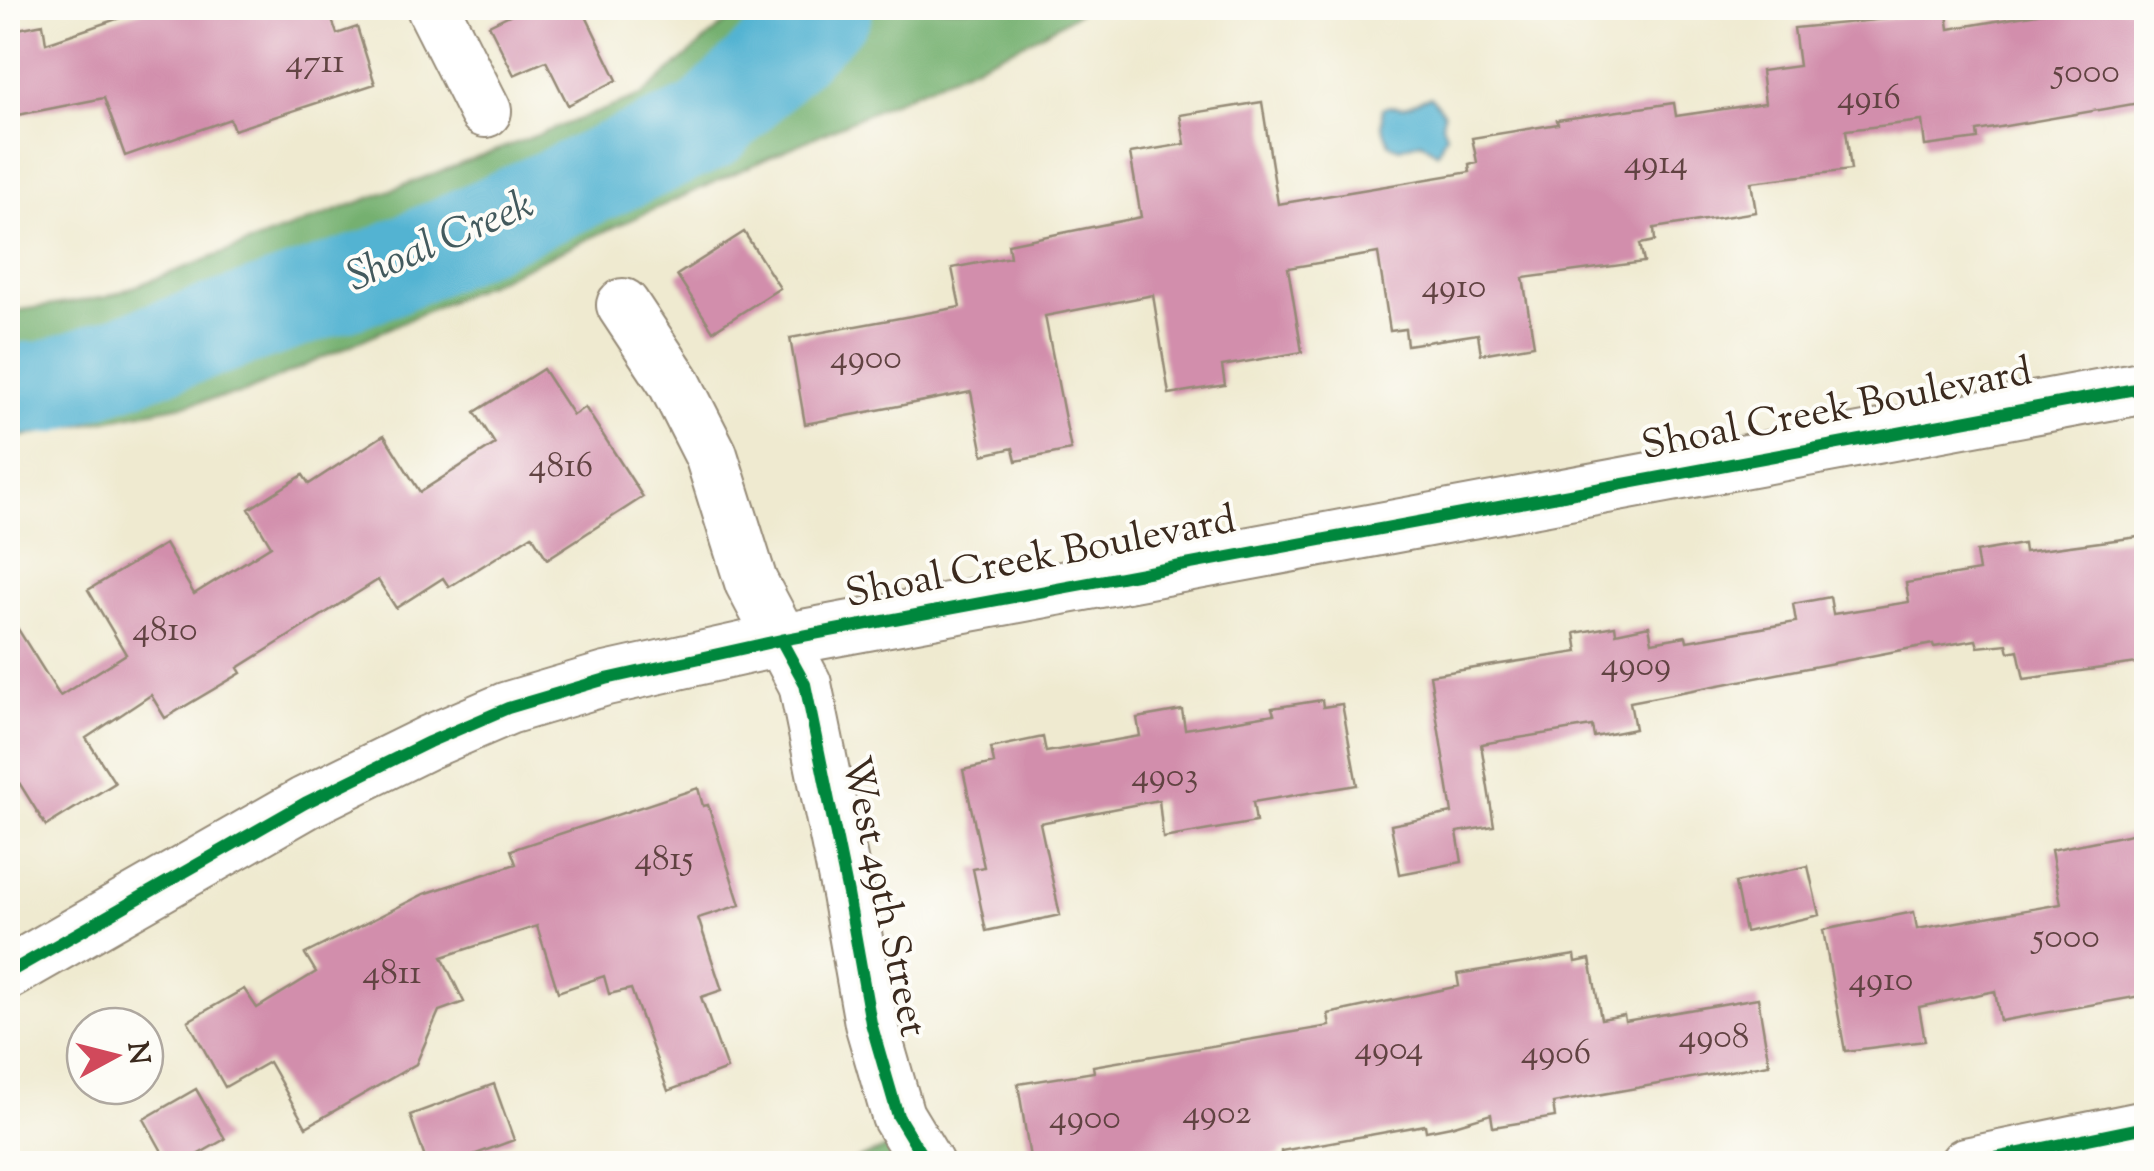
<svg xmlns="http://www.w3.org/2000/svg" width="2154" height="1171" font-family="'Sorts Mill Goudy',serif">
  <style>
    .forest { fill: #75b070; stroke: #586d47; stroke-width: 2.5 }
    .water { fill: #53b3d2; stroke: #476e78; stroke-width: 2.5 }
    .lines { fill: none; stroke-linecap: round; stroke-linejoin: round }
    .river { stroke: #53b3d2; stroke-width: 92 }
    .building { fill: #d28eac }
    .minor-casing { stroke: #958a77; stroke-width: 56 }
    .minor { stroke: #fff; stroke-width: 52 }
    .cycleway-casing { stroke: #fdfcf7; stroke-width: 19 }
    .cycleway { stroke: #00873e; stroke-width: 12 }
    .labels { text-anchor: middle; dominant-baseline: central; stroke-width: 8; stroke-linejoin: round; paint-order: stroke }
    .number-label { font-size: 35px; fill: #614342 }
    .street-label { font-size: 40px; fill: #3b2a1e; stroke: #fdfcf7 }
    .water-label { font-size: 42px; font-style: italic; fill: #435a5d; stroke: #fdfcf7 }
  </style>
  <rect width="100%" height="100%" fill="#fdfcf7"/>
  <filter id="ink" filterUnits="userSpaceOnUse"><feTurbulence type="fractalNoise" baseFrequency=".01" numOctaves="2"/><feDisplacementMap in="SourceGraphic" scale="20" xChannelSelector="R" yChannelSelector="G"/><feConvolveMatrix kernelMatrix="1 2 1 2 8 2 1 2 1" color-interpolation-filters="sRGB"/></filter>
  <filter id="wash" filterUnits="userSpaceOnUse"><feTurbulence type="fractalNoise" baseFrequency=".0048" numOctaves="4" result="noise"/><feDisplacementMap in="SourceGraphic" scale="40" xChannelSelector="R" yChannelSelector="G"/><feGaussianBlur stdDeviation="2.25" result="paint"/><feColorMatrix in="noise" values="0 0 0 0 0 0 0 0 0 0 0 0 0 0 0 0 0 1.4 0 .05"/><feComposite in="paint" operator="in"/></filter>
  <g filter="url(#wash)">
    <rect width="100%" height="100%" fill="#efead0"/>
    <path class="forest" d="M743,8H1087L1027,42L244,393L8,439V312L107,297L641,96Z
      M894,1145L900,1164H846Z
      M8,1150L132,1163H8Z"/>
    <path class="water" d="M1431,97L1444,113L1442,124L1446,134L1437,153L1421,141L1400,148L1389,144L1382,125V109C1391,104 1394,107 1403,107C1413,106 1420,98 1431,97Z"/>
    <g class="lines">
      <path class="river" d="M8,389L47,387L380,273L708,125L827,8"/>
    </g>
    <g id="blocks">
      <path class="building" d="M149,8H328L337,34L357,27L375,84L234,130L230,119L125,156L104,98L8,117V31L43,24L46,43Z
        M524,8H582L617,80L568,105L546,61L514,75L489,25Z
        M2072,8H2134L2138,27L2146,26V91L2138,92L2139,103L1977,131L1978,139L1925,146L1922,121L1846,130L1851,170L1751,182L1756,212L1654,228L1655,241L1640,244L1644,262L1523,278L1534,345L1481,354L1478,334L1407,345L1405,329L1390,331L1378,253L1288,268L1302,352L1222,366L1225,385L1169,394L1153,295L1045,316L1071,450L1016,461L1013,448L983,455L971,392L805,424L790,338L960,307L952,268L1010,257L1008,244L1141,217L1130,153L1185,144L1180,115L1262,102L1278,204L1470,172L1469,164L1477,162L1472,138L1558,124L1557,120L1674,103L1676,116L1765,103L1761,71L1799,66L1794,28L1947,13L1949,29Z
        M744,232L780,288L713,331L677,275Z
        M543,369L573,415L585,407L643,497L547,559L532,535L449,587L443,578L396,608L378,580L238,668L241,673L165,718L151,695L86,738L115,783L46,826L8,765V613L60,696L126,654L88,590L165,544L194,594L271,546L249,509L303,475L309,484L384,435L420,492L495,444L475,412Z
        M2146,536V626L2139,627L2144,662L2024,679L2018,650L2009,652L2007,644L1978,647L1976,640L1934,647L1933,644L1630,702L1635,729L1594,737L1592,726L1481,744L1494,826L1457,832L1462,862L1400,874L1391,825L1452,813L1430,675L1578,652L1575,633L1615,626L1616,633L1649,626L1652,642L1686,636L1687,641L1796,622L1793,604L1830,597L1833,614L1909,602L1906,583L1979,571L1976,552L2023,544L2024,552Z
        M1322,700L1323,707L1342,704L1357,785L1253,802L1256,822L1163,838L1159,800L1040,823L1060,915L986,931L973,869L984,867L963,770L994,763L991,748L1043,737L1046,752L1140,736L1137,718L1182,710L1185,729L1274,714L1272,708Z
        M698,788L703,806L708,805L740,905L698,918L722,990L701,997L727,1069L668,1091L631,989L609,994L604,976L558,992L537,926L442,957L464,1002L439,1011L416,1064L306,1127L269,1062L225,1087L188,1021L244,989L257,1008L316,972L305,954L424,894L516,864L511,850Z
        M2146,831V995L2000,1021L1995,991L1919,1007L1925,1041L1845,1051L1823,930L1914,912L1917,929L2061,904L2051,850Z
        M1808,866L1819,915L1745,932L1735,883Z
        M1575,955L1576,962L1590,959L1601,1019L1624,1015L1625,1021L1758,998L1769,1064L1553,1103L1555,1117L1493,1127L1491,1114L1451,1126L1426,1131L1425,1125L1281,1151V1155L1234,1164H1031L1018,1084L1094,1072L1093,1066L1330,1026L1328,1014L1459,986L1457,974Z
        M494,1084L514,1140L449,1164H427L410,1115Z
        M196,1089L225,1139L181,1164H169L144,1119Z"/>
    </g>
  </g>
  <g filter="url(#ink)">
    <use href="#blocks" fill-opacity="0" stroke="#958a77" stroke-width="2.5"/>
    <g class="lines">
      <g class="minor-casing">
        <path id="minor" d="M433,8L485,111
          M623,305L674,382L711,455L751,582L805,684L848,894L871,1023L898,1116L927,1164
          M8,973L305,803L429,742L508,708L606,679L781,640L2146,387
          M1966,1164L2146,1127"/>
      </g>
      <use href="#minor" class="minor"/>
      <g class="cycleway-casing">
        <path id="cycleway" d="M781,640L805,684L848,894L871,1023L898,1116L927,1164
          M8,973L305,803L429,742L508,708L606,679L781,640L2146,387
          M1966,1164L2146,1127"/>
      </g>
      <use href="#cycleway" class="cycleway"/>
    </g>
  </g>
  <g class="labels">
    <g class="number-label">
      <text x="315" y="63">4711</text>
      <text x="2086" y="73">5000</text>
      <text x="1869" y="99">4916</text>
      <text x="1656" y="164">4914</text>
      <text x="1454" y="288">4910</text>
      <text x="866" y="359">4900</text>
      <text x="561" y="467">4816</text>
      <text x="165" y="631">4810</text>
      <text x="1636" y="666">4909</text>
      <text x="1165" y="777">4903</text>
      <text x="664" y="860">4815</text>
      <text x="2066" y="938">5000</text>
      <text x="392" y="974">4811</text>
      <text x="1881" y="981">4910</text>
      <text x="1714" y="1038">4908</text>
      <text x="1389" y="1050">4904</text>
      <text x="1556" y="1054">4906</text>
      <text x="1217" y="1114">4902</text>
      <text x="1085" y="1119">4900</text>
    </g>
    <g class="street-label">
      <text transform="translate(1837 411) rotate(-11)">Shoal Creek Boulevard</text>
      <text transform="translate(1041 559) rotate(-11)">Shoal Creek Boulevard</text>
      <text transform="translate(882 897) rotate(78)">West 49th Street</text>
    </g>
    <g class="water-label">
      <text transform="translate(441 243) rotate(-23)">Shoal Creek</text>
    </g>
  </g>
  <rect width="2154" height="1171" fill="none" stroke="#fdfcf7" stroke-width="40"/>
  <g transform="translate(115 1056) rotate(83)"><circle r="48" fill="#fdfcf7" stroke="#afa8a0" stroke-width="2.5"/>
  <path d="M0-8L18 38L0 25L-18 38Z" fill="#d1495b"/>
  <text y="-15" font-size="28" font-weight="bold" text-anchor="middle" fill="#3b2a1e">N</text>
  </g>
</svg>
